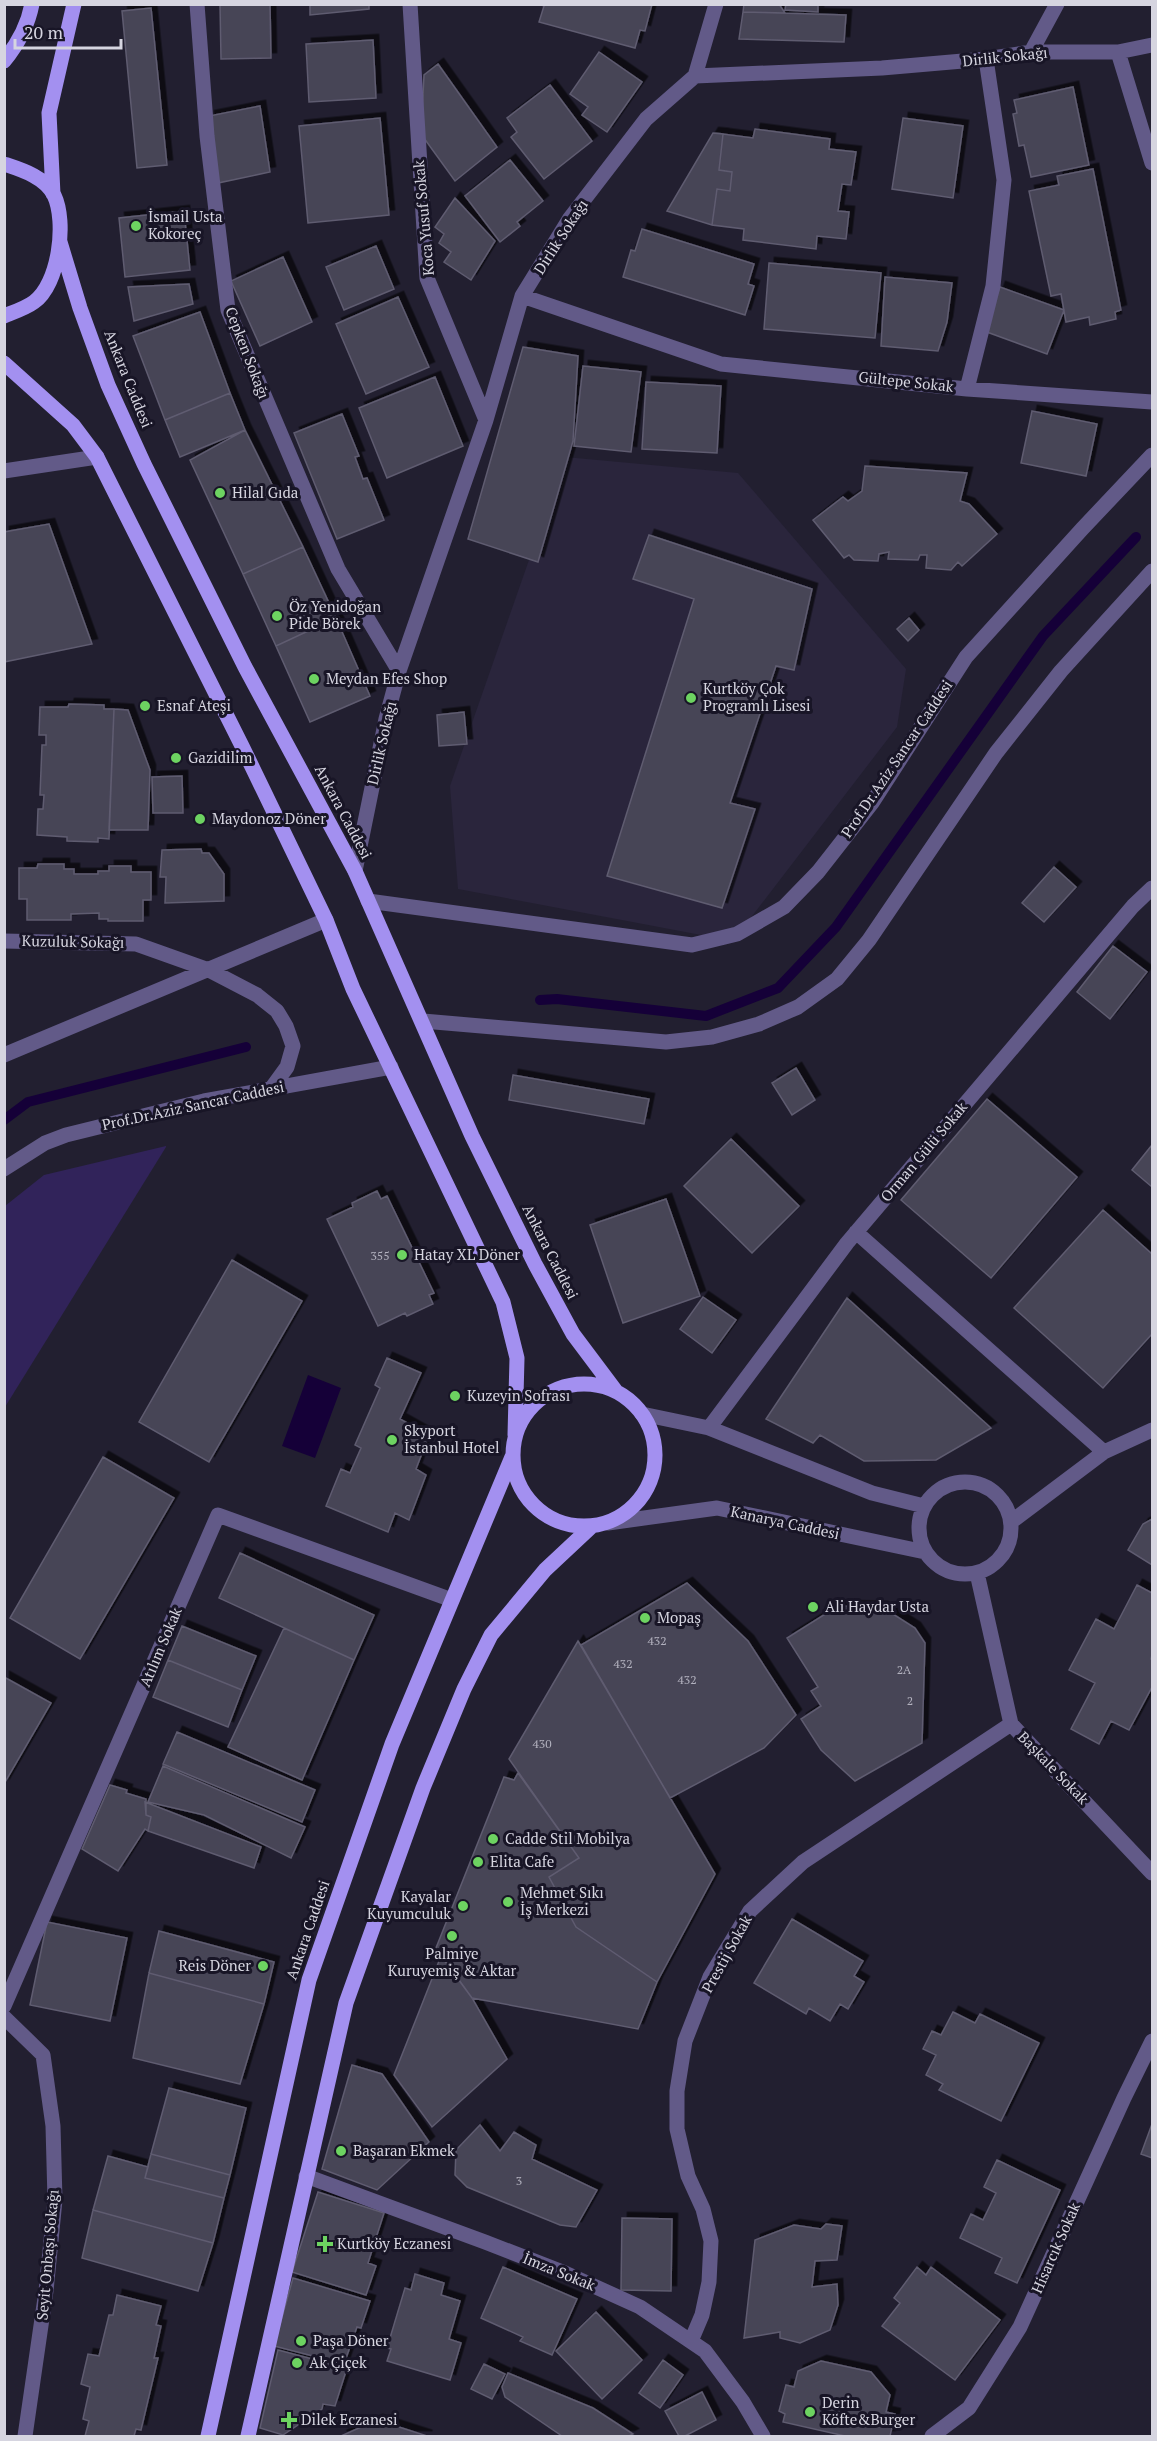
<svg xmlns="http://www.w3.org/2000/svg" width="1157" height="2441" font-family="'PT Serif',serif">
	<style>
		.built { fill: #2a253c }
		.green { fill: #31235a }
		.water { fill: #150038 }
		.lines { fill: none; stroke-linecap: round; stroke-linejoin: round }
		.stream { stroke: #150038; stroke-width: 10 }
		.building { fill: #474457; stroke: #5f5c70; stroke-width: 1.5; filter: url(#shadow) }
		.minor { stroke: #625a88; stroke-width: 15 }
		.tertiary { stroke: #625a88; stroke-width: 15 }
		.primary { stroke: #a390f0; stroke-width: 15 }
		.poi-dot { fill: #6dd361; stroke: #181526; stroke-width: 2 }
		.labels { text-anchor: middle; stroke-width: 6; stroke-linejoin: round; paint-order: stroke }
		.number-label { font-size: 12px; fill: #b2b1be }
		.street-label { font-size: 15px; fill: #d6d5e0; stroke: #181526 }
		.poi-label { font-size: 15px; fill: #d6d5e0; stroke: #181526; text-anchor: start }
	</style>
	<defs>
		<filter id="shadow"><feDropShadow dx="5.5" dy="-5.5" stdDeviation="0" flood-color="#0009"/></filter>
	</defs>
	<rect width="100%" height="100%" fill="#221f30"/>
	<path class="built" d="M 565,457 L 738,473 L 906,669 L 897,727 L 733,941 L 458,889 L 450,786 Z"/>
	<path class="green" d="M 166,1146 L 166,1147 L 5,1407 L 5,1206 L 44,1175 Z"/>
	<path class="water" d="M 308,1375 L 341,1388 L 315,1458 L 282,1446 Z"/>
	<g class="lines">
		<path class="stream" d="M 540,1000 L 557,999 L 706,1016 L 778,988 L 836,927 L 1043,636 L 1136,537
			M 4,1120 L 28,1102 L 246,1047"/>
	</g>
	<path class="building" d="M 220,4 L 270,4 L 271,58 L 221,59 Z
		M 310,4 L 369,4 L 369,9 L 310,15 Z
		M 539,4 L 652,4 L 645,31 L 640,30 L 635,48 L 539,22 L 544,6 Z
		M 744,4 L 779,4 L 785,13 L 743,12 Z
		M 786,4 L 818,4 L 818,12 L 785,10 Z
		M 151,8 L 167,165 L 137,168 L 122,11 Z
		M 743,12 L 846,15 L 844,42 L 739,39 Z
		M 373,40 L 376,98 L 309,102 L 306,44 Z
		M 599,52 L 642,82 L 607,132 L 582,115 L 588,107 L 570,94 Z
		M 438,64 L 497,147 L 455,181 L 421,134 L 424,75 Z
		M 550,85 L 592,141 L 544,179 L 511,137 L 517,132 L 507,118 Z
		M 1073,87 L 1089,165 L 1031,177 L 1024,145 L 1019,146 L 1013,114 L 1017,113 L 1014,100 Z
		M 260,106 L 270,172 L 218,183 L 209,116 Z
		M 380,118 L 389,215 L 308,223 L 299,126 Z
		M 903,118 L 963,126 L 953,198 L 892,189 Z
		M 755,129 L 830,139 L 829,149 L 856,152 L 851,185 L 842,184 L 838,211 L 849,212 L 846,239 L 817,236 L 816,249 L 743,240 L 744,229 L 712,225 L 717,189 L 730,191 L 732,172 L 719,170 L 723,134 L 753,138 Z
		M 713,133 L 723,134 L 719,170 L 732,172 L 730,191 L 717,189 L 712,225 L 667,211 Z
		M 510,160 L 543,201 L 517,222 L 520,226 L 500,242 L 465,196 Z
		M 1093,169 L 1121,310 L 1115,312 L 1116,319 L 1090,325 L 1089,317 L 1066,322 L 1061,294 L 1051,296 L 1029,191 L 1059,185 L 1057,176 Z
		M 455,198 L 495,241 L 471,280 L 444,262 L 451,252 L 439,243 L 444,234 L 435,227 Z
		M 184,211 L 190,270 L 125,277 L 119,218 Z
		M 642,229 L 754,264 L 748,284 L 754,286 L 745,315 L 623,277 L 631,250 L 635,251 Z
		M 376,246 L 394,289 L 344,310 L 326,267 Z
		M 283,257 L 312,322 L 260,346 L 231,281 Z
		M 769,263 L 881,273 L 875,338 L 764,329 Z
		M 885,277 L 952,283 L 947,322 L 938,351 L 881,346 Z
		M 189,284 L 193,304 L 134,321 L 128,287 Z
		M 1000,287 L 1064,310 L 1047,354 L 984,331 Z
		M 398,297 L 429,367 L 366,394 L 336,324 Z
		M 200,312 L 230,393 L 165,420 L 133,336 Z
		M 523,347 L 578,356 L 573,441 L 538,562 L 468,539 Z
		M 583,366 L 641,372 L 631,452 L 574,446 Z
		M 435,377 L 463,446 L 387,478 L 359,408 Z
		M 646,382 L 721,386 L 717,453 L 642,449 Z
		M 230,393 L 245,430 L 180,457 L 165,420 Z
		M 1032,411 L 1097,424 L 1086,476 L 1021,463 Z
		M 342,414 L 359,456 L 355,457 L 363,479 L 367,478 L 384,520 L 337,539 L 294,433 Z
		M 245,430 L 303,547 L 243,574 L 190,460 Z
		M 865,466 L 967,473 L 960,501 L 969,504 L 997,534 L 962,566 L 958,562 L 951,570 L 926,568 L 927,555 L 920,555 L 918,560 L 888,559 L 889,552 L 879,554 L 878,561 L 854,560 L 849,555 L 844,558 L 813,520 L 843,497 L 848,501 L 862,491 Z
		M 49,524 L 92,644 L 4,662 L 4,532 Z
		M 649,535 L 812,589 L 794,670 L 776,666 L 730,803 L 755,809 L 722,908 L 607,876 L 694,599 L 633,579 Z
		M 303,547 L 336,618 L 276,646 L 243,574 Z
		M 336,618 L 370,696 L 310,722 L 276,646 Z
		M 909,618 L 919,630 L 908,641 L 897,629 Z
		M 69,704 L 104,705 L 104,709 L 114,709 L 109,839 L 98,838 L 98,842 L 67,841 L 67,837 L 37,835 L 38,809 L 43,809 L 44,795 L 40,795 L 42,745 L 46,745 L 46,735 L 39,735 L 40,707 L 68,707 Z
		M 114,709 L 128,710 L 150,770 L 148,830 L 109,830 Z
		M 464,712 L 467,744 L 439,746 L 437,715 Z
		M 182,776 L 183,813 L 153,813 L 152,777 Z
		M 201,849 L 202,853 L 209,853 L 224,874 L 224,901 L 165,903 L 166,877 L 160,877 L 162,850 Z
		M 38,864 L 64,864 L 64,869 L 74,869 L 74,874 L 98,874 L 98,871 L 109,871 L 109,866 L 131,866 L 131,872 L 151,872 L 151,900 L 143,900 L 143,921 L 108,921 L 108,919 L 99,919 L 99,913 L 71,914 L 71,920 L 27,920 L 27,899 L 19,899 L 19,868 L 37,868 Z
		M 1054,867 L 1076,887 L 1044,922 L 1022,903 Z
		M 1113,946 L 1147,972 L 1110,1019 L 1077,992 Z
		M 796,1068 L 815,1100 L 792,1115 L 772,1083 Z
		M 513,1075 L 649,1099 L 644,1124 L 509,1100 Z
		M 987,1099 L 1077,1177 L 991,1278 L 901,1200 Z
		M 731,1139 L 799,1206 L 752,1253 L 684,1186 Z
		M 1152,1145 L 1152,1187 L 1132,1170 Z
		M 377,1191 L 381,1199 L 387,1196 L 434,1293 L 429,1295 L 433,1304 L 407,1316 L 405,1313 L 378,1326 L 327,1219 L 353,1207 L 352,1203 Z
		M 666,1199 L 700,1296 L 623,1323 L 590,1225 Z
		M 1103,1210 L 1152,1254 L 1152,1334 L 1103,1388 L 1014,1308 Z
		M 232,1260 L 302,1301 L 209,1462 L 139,1422 Z
		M 703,1297 L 736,1320 L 712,1353 L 680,1329 Z
		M 847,1298 L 991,1428 L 936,1460 L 864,1461 L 820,1435 L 813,1443 L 766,1419 Z
		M 387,1358 L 421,1373 L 400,1419 L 429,1435 L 416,1469 L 426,1475 L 409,1520 L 395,1513 L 388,1532 L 326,1506 L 341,1469 L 350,1473 L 361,1448 L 355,1445 L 380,1388 L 375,1385 Z
		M 103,1457 L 174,1498 L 80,1659 L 10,1618 Z
		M 1152,1519 L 1152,1565 L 1128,1550 L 1143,1524 Z
		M 240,1553 L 374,1615 L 354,1660 L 219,1598 Z
		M 687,1583 L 748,1641 L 796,1715 L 764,1748 L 670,1798 L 581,1645 Z
		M 1137,1585 L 1152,1593 L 1152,1655 L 1151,1659 L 1152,1660 L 1152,1687 L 1129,1730 L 1111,1721 L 1099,1744 L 1071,1729 L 1095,1683 L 1069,1670 L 1096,1619 L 1114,1629 Z
		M 838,1606 L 882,1607 L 915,1628 L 925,1643 L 922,1743 L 855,1781 L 821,1750 L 801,1719 L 821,1706 L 811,1691 L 818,1687 L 787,1638 Z
		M 182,1626 L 256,1656 L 242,1690 L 168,1660 Z
		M 284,1628 L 354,1660 L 302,1780 L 228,1747 Z
		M 578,1641 L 715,1874 L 657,1982 L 576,1927 L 549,1877 L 579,1858 L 509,1759 Z
		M 168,1660 L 242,1690 L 228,1727 L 153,1697 Z
		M 4,1677 L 51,1703 L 4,1784 Z
		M 177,1732 L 315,1790 L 302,1822 L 163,1764 Z
		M 163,1766 L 305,1827 L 291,1858 L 204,1815 L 148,1802 Z
		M 518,1773 L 579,1858 L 549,1877 L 576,1927 L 657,1982 L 638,2029 L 472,1998 L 436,1948 L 504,1777 L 514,1780 Z
		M 110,1785 L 127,1790 L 126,1793 L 146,1799 L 146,1815 L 151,1817 L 148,1831 L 145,1829 L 118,1871 L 82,1849 Z
		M 145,1802 L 261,1847 L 254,1868 L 148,1831 L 151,1817 L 146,1815 Z
		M 792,1919 L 863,1961 L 854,1976 L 864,1982 L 848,2009 L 840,2004 L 830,2021 L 809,2008 L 806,2014 L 754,1983 Z
		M 47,1922 L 127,1938 L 110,2021 L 30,2005 Z
		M 159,1931 L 274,1962 L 264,2004 L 149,1973 Z
		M 441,1956 L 472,1998 L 507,2059 L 432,2127 L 394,2075 Z
		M 149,1973 L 264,2004 L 240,2084 L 133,2058 Z
		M 953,2012 L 975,2023 L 980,2014 L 1039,2043 L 1001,2121 L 939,2090 L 943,2084 L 926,2075 L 936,2055 L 923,2049 L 932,2031 L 941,2035 Z
		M 352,2065 L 382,2074 L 429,2142 L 377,2190 L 322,2169 Z
		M 169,2088 L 246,2108 L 230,2175 L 151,2154 Z
		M 1152,2124 L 1152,2158 L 1141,2154 Z
		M 480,2125 L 500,2151 L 514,2132 L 536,2145 L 532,2159 L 597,2190 L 576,2227 L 560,2225 L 467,2187 L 455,2175 L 456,2150 Z
		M 151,2154 L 230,2175 L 224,2198 L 145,2178 Z
		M 108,2156 L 148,2167 L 145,2178 L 224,2198 L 213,2243 L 93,2210 Z
		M 997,2160 L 1060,2190 L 1017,2283 L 995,2273 L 1002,2258 L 960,2238 L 971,2214 L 983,2220 L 996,2193 L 984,2187 Z
		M 318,2192 L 384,2213 L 368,2263 L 376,2266 L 366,2295 L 292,2272 Z
		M 93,2210 L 213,2243 L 198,2291 L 82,2258 Z
		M 622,2218 L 672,2219 L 671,2291 L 621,2290 Z
		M 826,2224 L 842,2226 L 837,2260 L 815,2261 L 812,2287 L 837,2284 L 838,2305 L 830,2330 L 800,2343 L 780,2338 L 780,2332 L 744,2338 L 755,2240 L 794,2225 L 821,2229 Z
		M 503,2267 L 577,2299 L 552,2355 L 520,2341 L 523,2337 L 481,2318 Z
		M 917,2267 L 926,2275 L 931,2267 L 1000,2320 L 955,2380 L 882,2326 L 900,2303 L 894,2298 Z
		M 415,2274 L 444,2283 L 441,2295 L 460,2301 L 449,2339 L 461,2343 L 450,2380 L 387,2361 L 391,2349 L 387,2348 L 405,2288 L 411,2290 Z
		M 293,2278 L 370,2301 L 361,2328 L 357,2327 L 344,2364 L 274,2346 Z
		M 117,2295 L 161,2306 L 156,2325 L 161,2326 L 154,2358 L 158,2358 L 141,2430 L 136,2429 L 134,2436 L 85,2436 L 89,2421 L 83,2419 L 90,2387 L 81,2384 L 88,2354 L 99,2356 L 109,2315 L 113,2315 Z
		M 596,2312 L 642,2360 L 602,2399 L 556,2351 Z
		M 278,2350 L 347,2368 L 335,2406 L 323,2404 L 322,2409 L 283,2435 L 260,2428 Z
		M 663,2360 L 683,2375 L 660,2408 L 639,2393 Z
		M 821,2361 L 871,2372 L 890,2395 L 886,2412 L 895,2414 L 890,2436 L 845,2436 L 783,2422 L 785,2414 L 779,2411 L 786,2385 L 794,2387 L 798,2371 Z
		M 484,2364 L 505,2374 L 492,2399 L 471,2389 Z
		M 508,2373 L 593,2408 L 633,2434 L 629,2436 L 562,2436 L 505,2397 L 502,2387 Z
		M 702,2392 L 716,2420 L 685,2436 L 679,2436 L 665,2411 Z
		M 377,2420 L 427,2436 L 341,2436 Z"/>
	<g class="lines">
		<path class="minor" d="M 197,4 L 207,136 L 228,310 L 338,569 L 399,671
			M 410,4 L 427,278 L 486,420
			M 1031,52 L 1057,4
			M 1118,52 L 1152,163
			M 695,76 L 716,4
			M 522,296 L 721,364 L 967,389 L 993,286 L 1004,180 L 986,59
			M 967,389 L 1152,402
			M 4,471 L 97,457
			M 355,871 L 386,719 L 399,671 L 486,420 L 522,296 L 570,218 L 646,119 L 695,76 L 882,68 L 986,59 L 1031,52 L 1118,52 L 1152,45
			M 4,941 L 136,944 L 209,970 L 257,995 L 277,1011 L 286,1026 L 293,1046 L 287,1067 L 271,1089
			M 4,1055 L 326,920
			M 4,1169 L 45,1143 L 66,1135 L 204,1101 L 391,1067
			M 856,1232 L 1104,1452
			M 642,1414 L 709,1428 L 872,1493 L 924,1506
			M 709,1428 L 847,1243 L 1133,906 L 1152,888
			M919 1528a46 46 0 1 1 92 0a46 46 0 1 1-92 0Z
			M 1011,1522 L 1104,1452 L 1152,1430
			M 608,1523 L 717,1508 L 925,1552
			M 977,1573 L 1011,1724 L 1152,1873
			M 4,2006 L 218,1515 L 452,1600
			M 4,2017 L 43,2055 L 53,2126 L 55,2200 L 46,2291 L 25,2436
			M 306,2176 L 485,2242 L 565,2273 L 640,2307 L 705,2351 L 743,2402 L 763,2436
			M 691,2341 L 702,2315 L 709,2282 L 711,2241 L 703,2209 L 688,2176 L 677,2129 L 677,2091 L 685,2041 L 710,1977 L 750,1911 L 803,1862 L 1011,1724
			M 932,2436 L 969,2408 L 1020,2327 L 1124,2098 L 1152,2041"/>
		<path class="tertiary" d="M 368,901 L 692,945 L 737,934 L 784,907 L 818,872 L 872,803 L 966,657 L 1082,529 L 1152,455
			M 423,1021 L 666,1042 L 712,1037 L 759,1024 L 798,1007 L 837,979 L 869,940 L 996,753 L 1061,671 L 1152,571"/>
		<path class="primary" d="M 4,61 C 17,45 28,25 32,4
			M 4,164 C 22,170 45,177 54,195 C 67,222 59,284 34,302 C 26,308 14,312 4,316
			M 53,194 L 49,113 L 74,4
			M 60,242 L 80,308 L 108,385 L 144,464 L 245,667 L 355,871 L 472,1136 L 535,1264 L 573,1334 L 615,1390
			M 4,363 L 73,425 L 97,457 L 242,746 L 326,920 L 353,989 L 503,1302 L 517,1358 L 515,1435
			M513 1455a71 71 0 1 1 142 0a71 71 0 1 1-142 0Z
			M 208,2436 L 309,1980 L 392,1744 L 512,1457
			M 248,2436 L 346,2003 L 423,1788 L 464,1689 L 491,1635 L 545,1570 L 592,1526"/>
	</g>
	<g class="poi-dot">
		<circle cx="136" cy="226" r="6"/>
		<circle cx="220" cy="493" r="6"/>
		<circle cx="277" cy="616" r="6"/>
		<circle cx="314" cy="679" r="6"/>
		<circle cx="691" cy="698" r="6"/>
		<circle cx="145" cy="706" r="6"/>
		<circle cx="176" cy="758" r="6"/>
		<circle cx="200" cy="819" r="6"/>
		<circle cx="402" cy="1255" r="6"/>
		<circle cx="455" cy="1396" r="6"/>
		<circle cx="392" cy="1440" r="6"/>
		<circle cx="813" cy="1607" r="6"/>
		<circle cx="645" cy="1618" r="6"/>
		<circle cx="493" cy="1839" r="6"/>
		<circle cx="478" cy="1862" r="6"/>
		<circle cx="508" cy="1902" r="6"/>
		<circle cx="463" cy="1906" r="6"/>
		<circle cx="452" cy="1936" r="6"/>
		<circle cx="263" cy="1966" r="6"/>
		<circle cx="341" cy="2151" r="6"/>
		<path d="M322 2235h6v6h6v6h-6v6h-6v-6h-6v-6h6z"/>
		<circle cx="301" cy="2341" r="6"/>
		<circle cx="297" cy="2363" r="6"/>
		<circle cx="810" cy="2412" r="6"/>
		<path d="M286 2411h6v6h6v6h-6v6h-6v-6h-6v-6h6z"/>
	</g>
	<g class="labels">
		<g class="number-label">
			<text x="380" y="1260">355</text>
			<text x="657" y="1645">432</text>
			<text x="623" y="1668">432</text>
			<text x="904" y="1674">2A</text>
			<text x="687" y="1684">432</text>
			<text x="910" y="1705">2</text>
			<text x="542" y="1748">430</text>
			<text x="519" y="2185">3</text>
		</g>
		<g class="street-label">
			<text transform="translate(1005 57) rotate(-6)" y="5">Dirlik Sokağı</text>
			<text transform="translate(424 218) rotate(-95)" y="5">Koca Yusuf Sokak</text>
			<text transform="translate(561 237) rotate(-57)" y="5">Dirlik Sokağı</text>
			<text transform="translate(247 353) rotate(69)" y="5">Cepken Sokağı</text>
			<text transform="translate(128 379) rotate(68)" y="5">Ankara Caddesi</text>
			<text transform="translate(906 382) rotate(6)" y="5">Gültepe Sokak</text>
			<text transform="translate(382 743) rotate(-77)" y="5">Dirlik Sokağı</text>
			<text transform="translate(897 759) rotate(-56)" y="5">Prof.Dr.Aziz Sancar Caddesi</text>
			<text transform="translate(343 812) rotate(62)" y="5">Ankara Caddesi</text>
			<text transform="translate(73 942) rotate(1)" y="5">Kuzuluk Sokağı</text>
			<text transform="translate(193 1106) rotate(-12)" y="5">Prof.Dr.Aziz Sancar Caddesi</text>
			<text transform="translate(924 1152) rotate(-50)" y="5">Orman Gülü Sokak</text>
			<text transform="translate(550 1252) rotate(63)" y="5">Ankara Caddesi</text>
			<text transform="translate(785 1523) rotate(12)" y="5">Kanarya Caddesi</text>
			<text transform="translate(161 1647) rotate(-67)" y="5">Atılım Sokak</text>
			<text transform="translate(1053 1768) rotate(46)" y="5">Başkale Sokak</text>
			<text transform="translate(308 1930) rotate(-71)" y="5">Ankara Caddesi</text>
			<text transform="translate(727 1954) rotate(-61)" y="5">Prestij Sokak</text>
			<text transform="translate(1056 2248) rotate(-66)" y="5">Hisarcık Sokak</text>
			<text transform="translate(48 2255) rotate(-85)" y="5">Seyit Onbaşı Sokağı</text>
			<text transform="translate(559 2272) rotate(22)" y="5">İmza Sokak</text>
		</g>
		<g class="poi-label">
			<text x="148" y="222">İsmail Usta<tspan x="148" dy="17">Kokoreç</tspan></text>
			<text x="232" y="498">Hilal Gıda</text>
			<text x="289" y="612">Öz Yenidoğan<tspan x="289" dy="17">Pide Börek</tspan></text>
			<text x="326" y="684">Meydan Efes Shop</text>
			<text x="703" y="694">Kurtköy Çok<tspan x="703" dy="17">Programlı Lisesi</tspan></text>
			<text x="157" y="711">Esnaf Ateşi</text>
			<text x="188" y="763">Gazidilim</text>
			<text x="212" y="824">Maydonoz Döner</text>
			<text x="414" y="1260">Hatay XL Döner</text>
			<text x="467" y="1401">Kuzeyin Sofrası</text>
			<text x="404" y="1436">Skyport<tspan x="404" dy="17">İstanbul Hotel</tspan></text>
			<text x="825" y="1612">Ali Haydar Usta</text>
			<text x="657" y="1623">Mopaş</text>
			<text x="505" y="1844">Cadde Stil Mobilya</text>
			<text x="490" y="1867">Elita Cafe</text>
			<text x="520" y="1898">Mehmet Sıkı<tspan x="520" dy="17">İş Merkezi</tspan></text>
			<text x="451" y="1902" text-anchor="end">Kayalar<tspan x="451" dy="17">Kuyumculuk</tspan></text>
			<text x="452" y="1959" text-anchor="middle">Palmiye<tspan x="452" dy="17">Kuruyemiş &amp; Aktar</tspan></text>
			<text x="251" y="1971" text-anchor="end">Reis Döner</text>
			<text x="353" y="2156">Başaran Ekmek</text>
			<text x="337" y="2249">Kurtköy Eczanesi</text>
			<text x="313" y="2346">Paşa Döner</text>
			<text x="309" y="2368">Ak Çiçek</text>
			<text x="822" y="2408">Derin<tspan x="822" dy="17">Köfte&amp;Burger</tspan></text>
			<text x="301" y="2425">Dilek Eczanesi</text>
		</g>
	</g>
	<rect width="1157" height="2441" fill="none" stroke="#d6d5e0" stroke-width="12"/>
	<path d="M15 39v9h106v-9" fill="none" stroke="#d6d5e0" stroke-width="3"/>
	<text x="24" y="39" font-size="18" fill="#d6d5e0" stroke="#181526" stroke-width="4.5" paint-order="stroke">20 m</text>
</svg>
